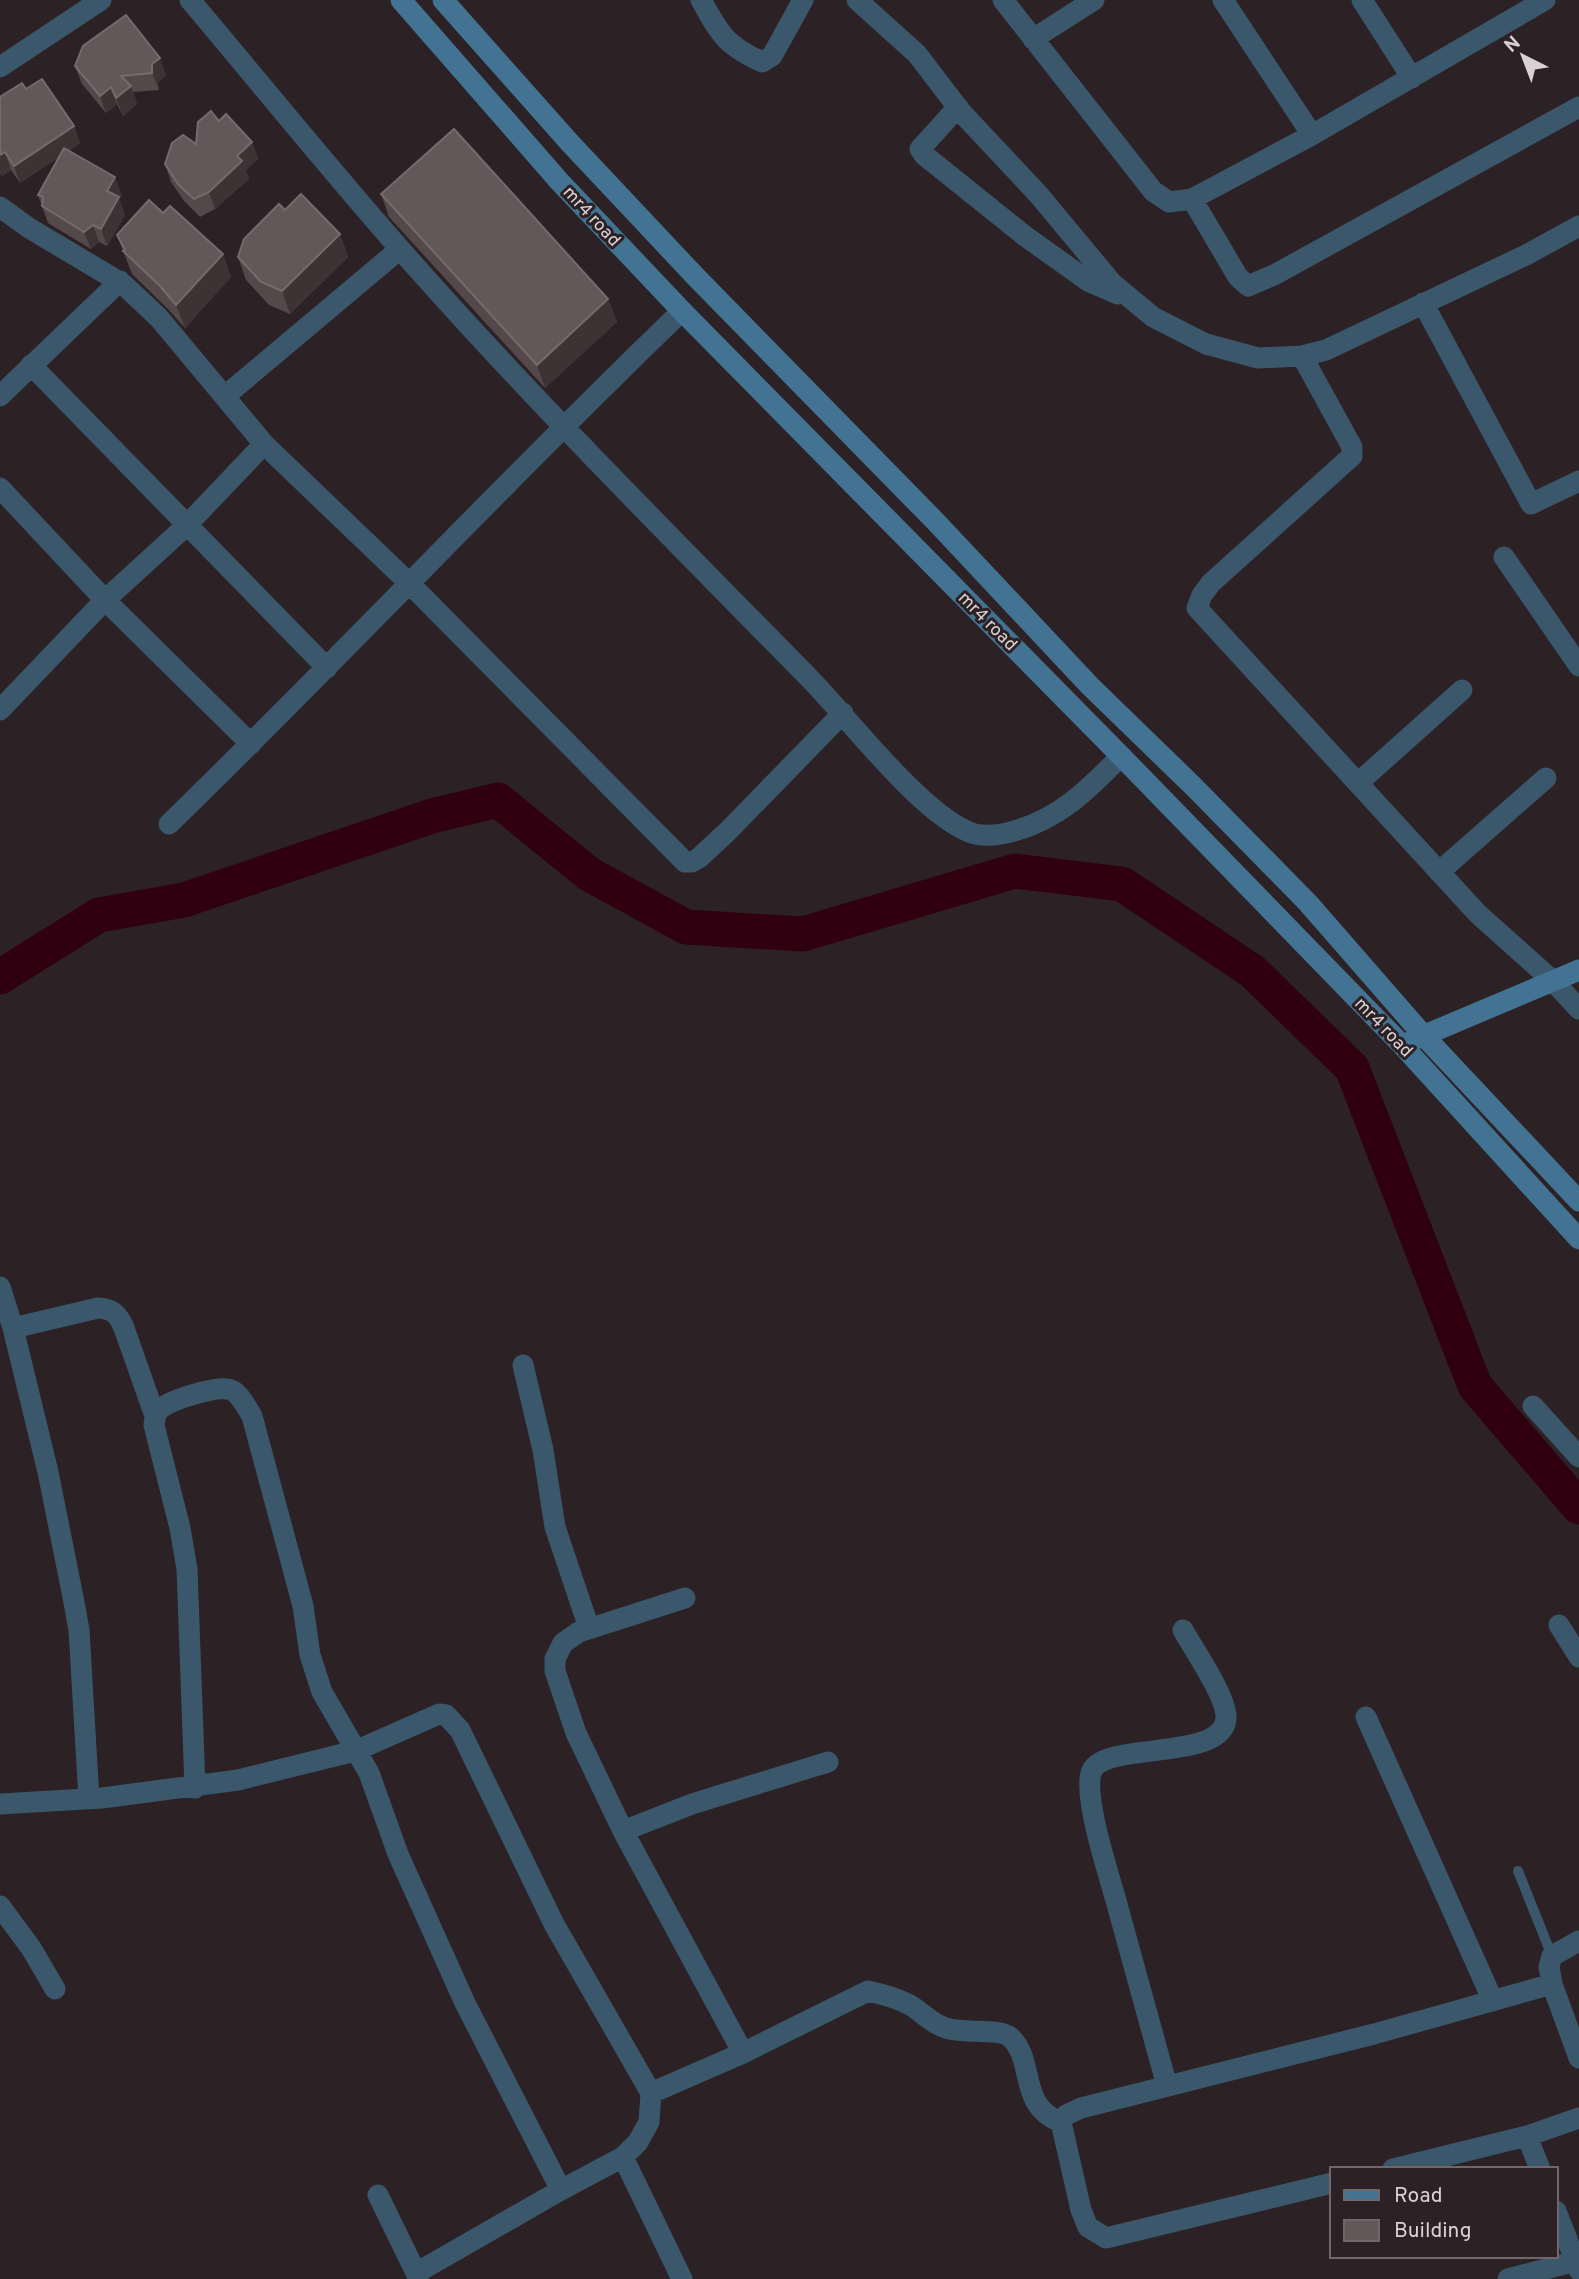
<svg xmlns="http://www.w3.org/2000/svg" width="1579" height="2279" font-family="Overpass,sans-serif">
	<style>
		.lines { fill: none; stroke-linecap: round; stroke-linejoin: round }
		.river { stroke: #300011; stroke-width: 35 }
		.lane { stroke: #3a576b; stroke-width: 10 }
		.street { stroke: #3a576b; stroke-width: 21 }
		.secondary { stroke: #437393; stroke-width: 21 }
		.wall { fill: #55484b }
		.shaded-wall { fill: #3f3235 }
		.building { fill: #63575a; stroke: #766a6d; stroke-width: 2 }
		.labels { text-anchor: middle; stroke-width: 6; stroke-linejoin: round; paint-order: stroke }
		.street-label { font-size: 18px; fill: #d9d1d3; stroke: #2c2124 }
	</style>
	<rect width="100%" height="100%" fill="#2c2124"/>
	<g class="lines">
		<path class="river" d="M 0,977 L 99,915 L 184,900 L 432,816 L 498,800 L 589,874 L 686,927 L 803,934 L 1015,871 L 1122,884 L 1252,971 L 1352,1068 L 1475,1386 L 1579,1507"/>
		<path class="lane" d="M 1518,1871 L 1552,1956"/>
		<path class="street" d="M 190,0 C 260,83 328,167 400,249 C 531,398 673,539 812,681 C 850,720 926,820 975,834 C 989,837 1001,835 1014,831 C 1059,819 1089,789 1121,756
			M 701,0 C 720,34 725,45 762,62 L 772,56 L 803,0
			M 857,0 L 917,54 L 962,113 L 1038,194 L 1112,283 L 1153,317 L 1206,344 L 1258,358 L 1302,356 L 1326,350 L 1526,255 L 1579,226
			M 1003,0 L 1153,191 L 1169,202 L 1192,199 L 1312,135 L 1545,0
			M 1223,0 L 1312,135
			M 1362,0 L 1412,78
			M 1033,39 L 1094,0
			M 0,67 L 101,0
			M 958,107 L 920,149 L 924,155 L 1025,236 L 1088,281 L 1118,294
			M 1192,199 L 1238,277 L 1248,286 L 1274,275 L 1579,107
			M 0,207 L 29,228 L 123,284 L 159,318 L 264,444 L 410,584 L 685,862 L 692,862 L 699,858 L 728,831 L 843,713
			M 1423,303 L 1531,504 L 1579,481
			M 1302,356 L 1352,447 L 1352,456 L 1211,583 L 1202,595 L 1197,608 L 1478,914 L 1553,981 L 1579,1009
			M 31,365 L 327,668
			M 0,396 L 120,281
			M 225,396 L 400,249
			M 0,488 L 105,600 L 251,744
			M 1504,557 L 1579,666
			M 0,710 L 105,600 L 186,526 L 264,444
			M 1358,783 L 1462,690
			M 169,824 C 342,656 507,479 682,311
			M 1439,872 L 1546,778
			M 0,1287 L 13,1328 L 48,1472 L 73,1597 L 79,1630 L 89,1799
			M 13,1328 L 98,1308 C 113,1309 118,1314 124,1328 L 155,1416
			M 523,1365 L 543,1450 L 555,1527 L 589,1628
			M 1533,1406 L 1579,1457
			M 685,1598 L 579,1632 L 563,1643 L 555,1659 L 555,1671 L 576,1733 L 623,1831 L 743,2053
			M 1559,1625 L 1579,1657
			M 1366,1717 L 1493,2001
			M 195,1788 L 187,1569 L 180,1528 L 154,1425 C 155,1419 155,1414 159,1410 C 169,1400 213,1387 227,1389 C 239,1390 246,1407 252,1416 L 303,1606 L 310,1655 L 322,1692 L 369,1773 L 398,1854 L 465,2003 L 561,2190
			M 0,1804 L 102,1798 L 238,1780 L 355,1751 L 439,1714 L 446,1715 L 460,1730 L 554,1924 L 651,2093 L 743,2053 L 868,1991 C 882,1994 897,1998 910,2005 C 922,2012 932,2024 946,2028 C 963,2034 1000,2028 1010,2037 C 1036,2060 1017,2106 1061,2122
			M 623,1831 L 692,1804 L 828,1762
			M 0,1906 L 31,1948 L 55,1989
			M 1579,1941 L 1552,1956 L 1549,1967 L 1552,1984 L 1579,2058
			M 1167,2086 C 1150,2023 1132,1960 1115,1897 C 1107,1869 1084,1798 1091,1773 C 1100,1739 1229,1764 1226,1715 C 1224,1693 1194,1650 1183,1630
			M 623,2157 L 682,2279
			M 1393,2169 L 1527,2136
			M 1540,2169 L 1527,2136 L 1579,2118
			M 1332,2183 L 1106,2238 L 1088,2227 L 1081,2210 L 1061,2122 L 1066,2115 L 1081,2108 L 1374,2034 L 1552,1984
			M 378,2195 L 419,2279
			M 1556,2211 L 1579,2270
			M 416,2273 L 561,2190 L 623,2157 L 638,2142 L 649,2122 L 651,2093
			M 1508,2279 L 1576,2261"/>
		<path class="secondary" d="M 401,0 L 559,181 L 682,311 L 1121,756 L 1402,1045 L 1579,1239
			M 443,0 L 570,143 L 695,276 L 936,522 L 1090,686 L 1193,786 L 1308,903 L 1424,1036 L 1579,1201
			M 1413,1040 L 1579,970"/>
	</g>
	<path class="wall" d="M 83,46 L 166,75 L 158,82 L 159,90 L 133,92 L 137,104 L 123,116 L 117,104 L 106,113 L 82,84 L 75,66 Z
		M 26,89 L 74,126 L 80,143 L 69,151 L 122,195 L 119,199 L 125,215 L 107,246 L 99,242 L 91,249 L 48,223 L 38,195 L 59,157 L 20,183 L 11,170 L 2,176 L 0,173 L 0,97 Z
		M 219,121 L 252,142 L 258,159 L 246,170 L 249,179 L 215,209 L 200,217 L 184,201 L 171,182 L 165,164 L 196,144 Z
		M 381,194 L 608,299 L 617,322 L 545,388 L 389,217 Z
		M 285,210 L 340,234 L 348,257 L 290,314 L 269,305 L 246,280 L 238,257 Z
		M 163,213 L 223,254 L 231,277 L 185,328 L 168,309 L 132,274 L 117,235 Z"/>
	<path class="shaded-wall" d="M 160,58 L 166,75 L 158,82 L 159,90 L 152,73 L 152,64 Z
		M 131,86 L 137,104 L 123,116 L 116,98 Z
		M 111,87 L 117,104 L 106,113 L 100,96 Z
		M 74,126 L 80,143 L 20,183 L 14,166 Z
		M 252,142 L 258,159 L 246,170 L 249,179 L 215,209 L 209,192 L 237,156 Z
		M 5,152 L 11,170 L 2,176 L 0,171 L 0,155 Z
		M 115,177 L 122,195 L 119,199 L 125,215 L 107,246 L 101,229 L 107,191 Z
		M 93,225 L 99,242 L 91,249 L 84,232 Z
		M 340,234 L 348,257 L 290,314 L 282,291 Z
		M 223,254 L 231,277 L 185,328 L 176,305 Z
		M 608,299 L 617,322 L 545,388 L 537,365 Z"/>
	<path class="building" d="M 126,15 L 160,58 L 152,64 L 152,73 L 121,76 L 131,86 L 116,98 L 111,87 L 100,96 L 75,66 L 83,46 Z
		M 42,79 L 74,126 L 14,166 L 5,152 L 0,155 L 0,97 L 22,83 L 26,89 Z
		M 211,111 L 219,121 L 226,114 L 252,142 L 237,156 L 242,161 L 209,192 L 194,199 L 178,184 L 165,164 L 172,143 L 183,135 L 196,144 L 198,122 Z
		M 454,129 L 608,299 L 537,365 L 381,194 Z
		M 64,148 L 115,177 L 107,191 L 119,197 L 101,229 L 93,225 L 84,232 L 42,206 L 43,197 L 38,195 Z
		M 301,194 L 340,234 L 282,291 L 261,282 L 238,257 L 244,239 L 279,204 L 285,210 Z
		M 149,200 L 163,213 L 170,206 L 223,254 L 176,305 L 160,286 L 123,251 L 125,250 L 117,235 Z"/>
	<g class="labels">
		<g class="street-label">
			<text transform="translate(592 216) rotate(47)" y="6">mr4 road</text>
			<text transform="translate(988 621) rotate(45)" y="6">mr4 road</text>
			<text transform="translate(1384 1027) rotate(46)" y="6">mr4 road</text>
		</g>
	</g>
	<rect x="1330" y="2167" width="228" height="91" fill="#2c2124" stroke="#71676a" stroke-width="2"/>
	<rect x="1344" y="2190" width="35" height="10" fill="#437393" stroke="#71676a" stroke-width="2"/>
	<text x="1394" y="2202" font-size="21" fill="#d9d1d3">Road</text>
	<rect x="1344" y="2220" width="35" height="21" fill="#63575a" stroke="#71676a" stroke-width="2"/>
	<text x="1394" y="2237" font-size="21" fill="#d9d1d3">Building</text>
	<g transform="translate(1523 56) rotate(318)" stroke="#2c2124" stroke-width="5" paint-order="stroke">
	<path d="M0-5L12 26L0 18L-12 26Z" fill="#d9d1d3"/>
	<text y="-10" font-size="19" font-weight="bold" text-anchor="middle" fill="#d9d1d3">N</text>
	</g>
</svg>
